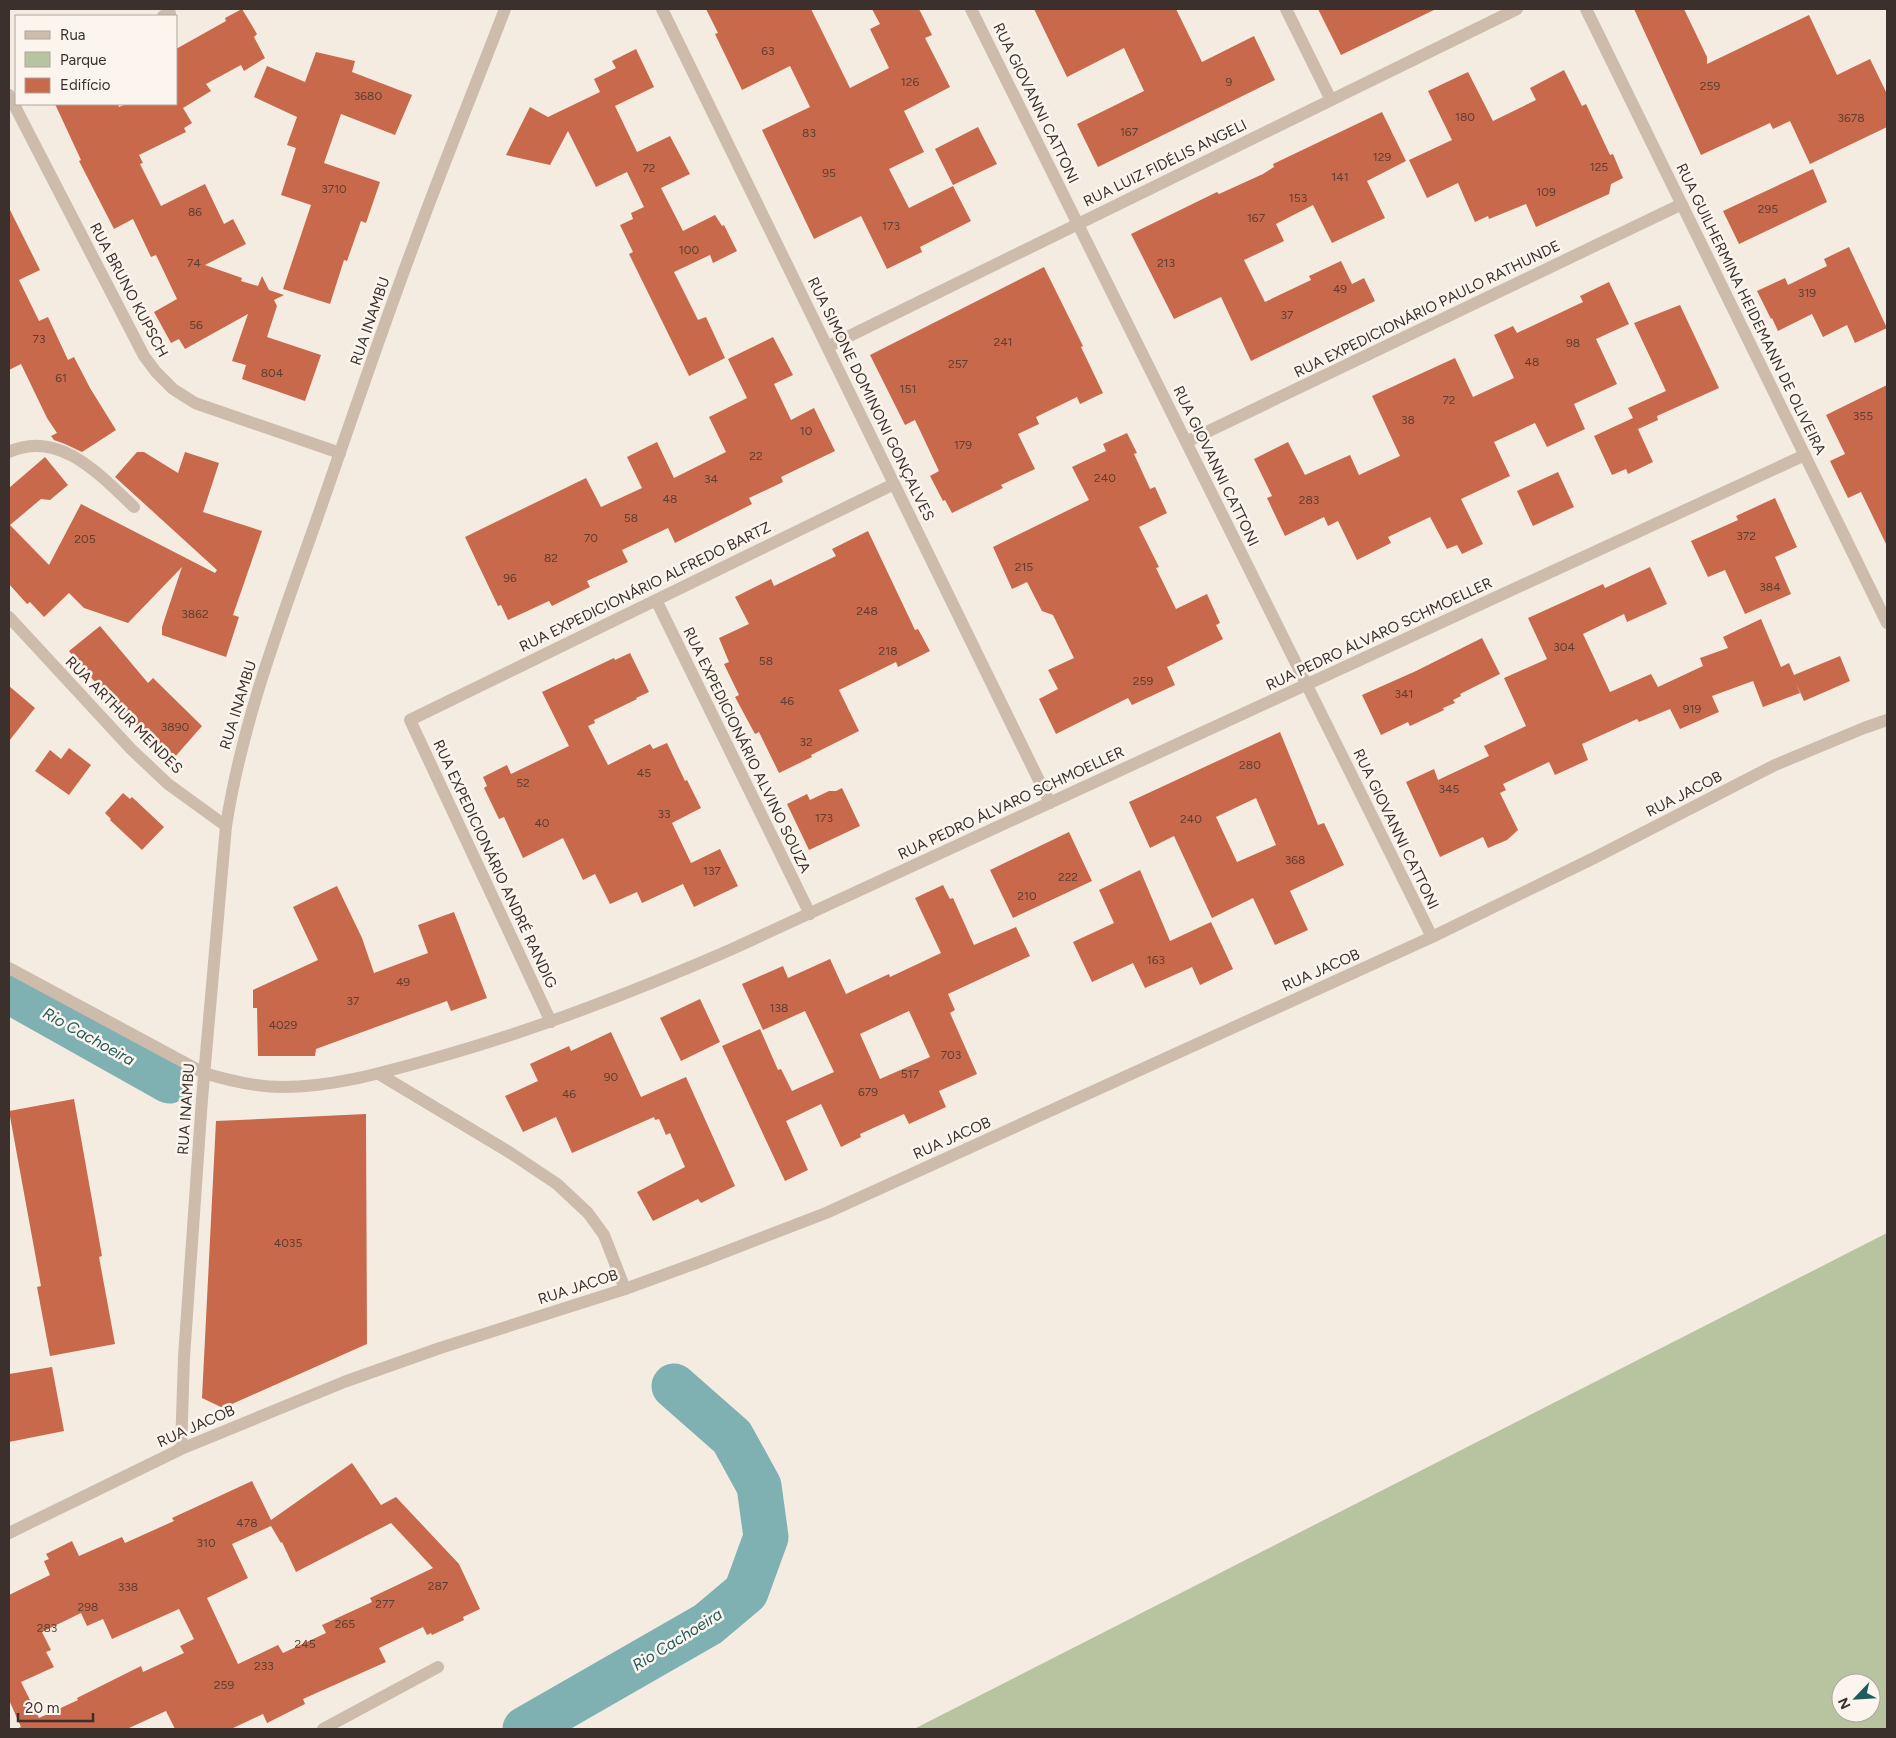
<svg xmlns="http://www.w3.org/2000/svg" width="1896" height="1738" font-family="Figtree,sans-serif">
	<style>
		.green { fill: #b8c4a0; fill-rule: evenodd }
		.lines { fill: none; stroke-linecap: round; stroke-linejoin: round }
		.river { stroke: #7fb0b2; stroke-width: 45 }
		.building { fill: #c8694b; fill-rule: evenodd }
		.service { stroke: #cdbbac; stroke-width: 12 }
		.minor { stroke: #cdbbac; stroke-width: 12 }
		.tertiary { stroke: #cdbbac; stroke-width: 12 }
		.labels { text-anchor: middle; stroke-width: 5; stroke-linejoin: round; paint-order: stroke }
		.number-label { font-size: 12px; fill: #5e3e33 }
		.street-label { font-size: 15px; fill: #3b302b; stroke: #fbf5ee }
		.water-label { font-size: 16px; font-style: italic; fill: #1f5a5e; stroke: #fbf5ee }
	</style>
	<rect width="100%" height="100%" fill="#f4ebe1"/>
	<path class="green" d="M 1887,1233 L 1887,1729 L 914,1729 ZM 1841,1683 L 1871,1683 L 1871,1713 L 1841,1713 Z"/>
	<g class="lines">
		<path class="river" d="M 9,991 L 169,1081
			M 525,1729 L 708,1624 L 746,1592 L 766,1537 L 759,1486 L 732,1437 L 674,1386"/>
	</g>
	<path class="building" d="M 242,9 L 257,34 L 254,37 L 265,58 L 244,71 L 241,65 L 206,84 L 211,91 L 183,108 L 192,123 L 184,128 L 186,132 L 139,155 L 143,163 L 140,164 L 161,206 L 205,184 L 224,224 L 233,219 L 246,244 L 205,265 L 242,278 L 241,281 L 258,286 L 262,276 L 269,290 L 284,295 L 274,300 L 277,306 L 267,337 L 321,355 L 305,401 L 242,379 L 246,365 L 232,361 L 248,314 L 185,349 L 179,339 L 171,343 L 154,312 L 177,299 L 156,255 L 151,257 L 133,219 L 114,229 L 79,161 L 81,160 L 55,104 L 118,104 L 119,107 L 127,104 L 176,104 L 176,49 L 226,21 L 225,18 Z
		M 706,9 L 811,9 L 850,88 L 889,68 L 870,29 L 880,24 L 872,9 L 919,9 L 932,35 L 925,38 L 950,87 L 904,111 L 924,152 L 889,169 L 909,208 L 953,186 L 971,221 L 920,247 L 922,252 L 887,269 L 861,216 L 814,239 L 762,130 L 810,107 L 790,66 L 742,90 L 715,34 L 718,33 Z
		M 1034,9 L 1176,9 L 1202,62 L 1254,36 L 1275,80 L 1098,167 L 1077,124 L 1144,91 L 1124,48 L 1067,77 Z
		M 1318,9 L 1436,9 L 1341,55 Z
		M 1634,9 L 1684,9 L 1707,57 L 1707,64 L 1809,15 L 1837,75 L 1870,59 L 1887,94 L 1887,127 L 1810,164 L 1790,121 L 1773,129 L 1770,123 L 1701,155 Z
		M 636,49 L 654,87 L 615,106 L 637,152 L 670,136 L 690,174 L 661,188 L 683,231 L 715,215 L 722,226 L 724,225 L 737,251 L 713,263 L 710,255 L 674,272 L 698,320 L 706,317 L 725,358 L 689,376 L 629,254 L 633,252 L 620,225 L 633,219 L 631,213 L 644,207 L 627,172 L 596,187 L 568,131 L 550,165 L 506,155 L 530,107 L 548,117 L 600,92 L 594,79 L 616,68 L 612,61 Z
		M 316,52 L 355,61 L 352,72 L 412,95 L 395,135 L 341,114 L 324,163 L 380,182 L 366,223 L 361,221 L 347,261 L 344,260 L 330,304 L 283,289 L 311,205 L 281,195 L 296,148 L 287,145 L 297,117 L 254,97 L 267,66 L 305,82 Z
		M 1564,70 L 1582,106 L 1586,104 L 1610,155 L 1613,154 L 1623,178 L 1611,184 L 1609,194 L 1536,227 L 1526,204 L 1489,219 L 1488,216 L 1475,222 L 1458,183 L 1427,198 L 1409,160 L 1452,140 L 1428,91 L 1468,72 L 1493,121 L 1536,100 L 1530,88 Z
		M 1382,112 L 1406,161 L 1367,181 L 1385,218 L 1332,243 L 1313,205 L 1276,224 L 1284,241 L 1244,260 L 1265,302 L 1311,280 L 1309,276 L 1341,261 L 1352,284 L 1364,278 L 1375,301 L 1251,361 L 1221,297 L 1174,319 L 1131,234 L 1217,192 L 1219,194 L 1263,174 L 1274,167 L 1273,164 Z
		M 978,127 L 997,164 L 953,185 L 935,149 Z
		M 1813,169 L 1827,202 L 1739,244 L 1723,211 Z
		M 9,208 L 40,270 L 19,280 L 39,321 L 48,317 L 68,360 L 74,357 L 90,388 L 116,430 L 82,452 L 65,444 L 54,440 L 51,436 L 57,433 L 47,418 L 21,364 L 9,370 Z
		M 1849,247 L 1887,328 L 1855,343 L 1847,325 L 1823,337 L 1812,314 L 1778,331 L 1772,318 L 1771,319 L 1757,291 L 1785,278 L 1788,285 L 1827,266 L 1824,259 Z
		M 1044,267 L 1083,346 L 1081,347 L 1103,393 L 1080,404 L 1077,397 L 1036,417 L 1039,424 L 1018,434 L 1035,469 L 1001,485 L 1003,488 L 952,513 L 945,500 L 943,501 L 930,476 L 939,471 L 915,420 L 905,425 L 870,355 Z
		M 1609,282 L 1629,324 L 1596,339 L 1617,384 L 1574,404 L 1585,429 L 1547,447 L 1535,423 L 1494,442 L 1510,476 L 1461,499 L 1483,544 L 1462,554 L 1457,545 L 1447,549 L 1430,517 L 1388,537 L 1391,543 L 1357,560 L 1338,521 L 1328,526 L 1324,517 L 1285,536 L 1267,498 L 1272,496 L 1254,459 L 1288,442 L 1305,475 L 1350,455 L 1359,475 L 1400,456 L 1372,396 L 1455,358 L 1473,397 L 1514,378 L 1494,335 L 1513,326 L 1517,333 L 1583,302 L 1580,296 Z
		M 1680,305 L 1719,388 L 1657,416 L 1658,420 L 1638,429 L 1653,462 L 1628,474 L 1626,469 L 1612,475 L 1594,436 L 1633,418 L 1628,408 L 1666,391 L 1634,323 Z
		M 773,337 L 793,375 L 774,384 L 791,420 L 814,408 L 835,451 L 781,477 L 783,482 L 749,498 L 752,504 L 675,543 L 668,528 L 622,550 L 628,562 L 587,581 L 590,587 L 552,606 L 549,601 L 508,620 L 501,605 L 498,606 L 465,537 L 586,478 L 601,507 L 642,488 L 627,457 L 657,442 L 674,478 L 726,452 L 709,417 L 747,398 L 728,359 Z
		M 1887,385 L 1887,546 L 1861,492 L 1848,498 L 1830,461 L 1845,454 L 1826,415 Z
		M 1127,433 L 1137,453 L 1134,454 L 1150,489 L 1155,487 L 1167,513 L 1139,527 L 1159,567 L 1156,568 L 1176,609 L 1207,594 L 1220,623 L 1216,625 L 1223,639 L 1167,667 L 1175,685 L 1132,705 L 1128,698 L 1056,734 L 1039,699 L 1058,689 L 1048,670 L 1074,658 L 1053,615 L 1042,611 L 1027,582 L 1012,589 L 993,547 L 1089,500 L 1072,467 L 1106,451 L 1103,444 Z
		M 137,452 L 144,452 L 178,473 L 185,452 L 219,463 L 203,512 L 262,531 L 233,615 L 239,617 L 226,657 L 162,635 L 162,627 L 182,567 L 128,623 L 84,608 L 69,593 L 44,617 L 30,602 L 27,604 L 9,584 L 9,488 L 45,457 L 68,485 L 50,500 L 41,499 L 10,525 L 49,565 L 81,504 L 215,573 L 217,570 L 115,477 Z
		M 1558,472 L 1574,507 L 1533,526 L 1517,491 Z
		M 1775,498 L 1797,547 L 1775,557 L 1791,594 L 1745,614 L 1725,570 L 1708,577 L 1691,541 L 1738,520 L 1736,516 Z
		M 868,531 L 915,630 L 918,629 L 930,651 L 898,667 L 896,662 L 839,690 L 859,731 L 811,755 L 812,757 L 779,773 L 759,732 L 755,734 L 735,697 L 739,695 L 724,664 L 729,662 L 719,638 L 749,624 L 735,597 L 771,579 L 774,586 L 836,556 L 832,549 Z
		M 1650,567 L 1667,604 L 1627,622 L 1624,614 L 1583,634 L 1610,692 L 1651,674 L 1658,687 L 1703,666 L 1700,658 L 1728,648 L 1723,637 L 1761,619 L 1781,667 L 1789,663 L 1794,675 L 1840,656 L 1850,681 L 1804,701 L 1796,683 L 1800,693 L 1763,707 L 1753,681 L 1712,696 L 1719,712 L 1680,729 L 1670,709 L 1639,722 L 1637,719 L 1582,744 L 1588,760 L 1555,775 L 1549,762 L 1503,784 L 1506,790 L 1500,793 L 1518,830 L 1507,840 L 1488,848 L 1483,837 L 1440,857 L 1406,782 L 1434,769 L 1438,780 L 1489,756 L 1484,746 L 1526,726 L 1504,678 L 1547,659 L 1528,618 L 1603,584 L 1605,588 Z
		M 100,626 L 148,683 L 153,678 L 202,726 L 174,758 L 115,706 L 69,651 Z
		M 1482,638 L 1500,674 L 1460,694 L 1461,696 L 1453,700 L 1455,703 L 1443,708 L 1444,710 L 1410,726 L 1408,722 L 1381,735 L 1362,695 L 1416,671 Z
		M 630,653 L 649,692 L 636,698 L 637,699 L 594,720 L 595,723 L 588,726 L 608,765 L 650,744 L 653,749 L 667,743 L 685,781 L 687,780 L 701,808 L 672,823 L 691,863 L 720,849 L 738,886 L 694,907 L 683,884 L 642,903 L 637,892 L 610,904 L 595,874 L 583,880 L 563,838 L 523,858 L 504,817 L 499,819 L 484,788 L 487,786 L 483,777 L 507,765 L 511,774 L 569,746 L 542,692 L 614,658 L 615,660 Z
		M 9,686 L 35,708 L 9,741 Z
		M 1280,732 L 1318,825 L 1324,823 L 1344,865 L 1290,891 L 1308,930 L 1275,945 L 1253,898 L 1212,918 L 1174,836 L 1150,848 L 1129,802 ZM 1256,798 L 1276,845 L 1237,862 L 1216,817 Z
		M 69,748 L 91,765 L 69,795 L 35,771 L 50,750 L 61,759 Z
		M 842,788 L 860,826 L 809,850 L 787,804 L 807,794 L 810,800 L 829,791 L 836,791 Z
		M 123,793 L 130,799 L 132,797 L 164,827 L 142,850 L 110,820 L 111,819 L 105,813 Z
		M 1069,832 L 1092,881 L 1013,918 L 990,870 Z
		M 1140,870 L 1170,941 L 1211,922 L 1233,969 L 1200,985 L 1192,967 L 1145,988 L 1133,963 L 1092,982 L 1073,942 L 1114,923 L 1099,890 Z
		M 943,885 L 950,899 L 953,898 L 974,945 L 1016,927 L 1030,956 L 948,994 L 955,1010 L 950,1013 L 977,1074 L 939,1091 L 946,1107 L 909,1124 L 904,1114 L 860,1134 L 861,1137 L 841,1147 L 821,1104 L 786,1121 L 808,1170 L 785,1181 L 722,1046 L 760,1029 L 778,1070 L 781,1069 L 792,1091 L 834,1072 L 805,1011 L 763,1030 L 742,984 L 783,966 L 788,978 L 830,959 L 846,994 L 889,974 L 890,977 L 941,953 L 915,898 ZM 909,1011 L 930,1057 L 880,1079 L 860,1034 Z
		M 337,886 L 362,938 L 374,973 L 428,953 L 418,925 L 454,912 L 487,998 L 451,1011 L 447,1001 L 316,1049 L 315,1056 L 258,1056 L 257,1008 L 253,1008 L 253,990 L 318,960 L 293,907 Z
		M 700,999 L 720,1042 L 681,1061 L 660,1018 Z
		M 611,1032 L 641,1097 L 686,1077 L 735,1186 L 701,1203 L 698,1199 L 653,1221 L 637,1192 L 685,1167 L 670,1133 L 666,1135 L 659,1119 L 655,1120 L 654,1117 L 572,1153 L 556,1117 L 523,1132 L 505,1096 L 538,1081 L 530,1064 L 569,1046 L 571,1051 Z
		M 74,1099 L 102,1256 L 99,1257 L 115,1344 L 50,1356 L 37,1287 L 41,1286 L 9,1111 Z
		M 366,1114 L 367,1344 L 223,1408 L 202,1398 L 216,1121 Z
		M 52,1367 L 64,1431 L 9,1442 L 9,1374 Z
		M 352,1463 L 381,1505 L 396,1497 L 459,1564 L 480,1609 L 463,1617 L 464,1620 L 432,1635 L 431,1633 L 427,1635 L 423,1627 L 379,1648 L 386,1662 L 303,1699 L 305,1704 L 267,1723 L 263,1714 L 231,1729 L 175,1729 L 166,1711 L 127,1729 L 16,1729 L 21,1727 L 9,1700 L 9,1595 L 50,1575 L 44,1561 L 49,1559 L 46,1554 L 72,1541 L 79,1556 L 122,1537 L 125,1543 L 174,1521 L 172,1518 L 252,1481 L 271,1520 ZM 391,1523 L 433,1568 L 370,1598 L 372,1602 L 322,1625 L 326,1633 L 283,1653 L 278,1645 L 238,1664 L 207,1598 L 248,1578 L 232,1544 L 271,1526 L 281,1543 L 282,1542 L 296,1572 ZM 179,1609 L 194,1639 L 180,1646 L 184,1653 L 143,1672 L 141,1666 L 77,1698 L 78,1700 L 39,1718 L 21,1682 L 54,1667 L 46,1652 L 51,1650 L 42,1632 L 81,1613 L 87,1626 L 103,1619 L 112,1639 Z"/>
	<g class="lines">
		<path class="service" d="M 9,452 C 59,429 100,475 134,507"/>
		<path class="minor" d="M 662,9 L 1050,803
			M 971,9 L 1432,937
			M 1286,9 L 1331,100
			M 1586,9 L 1887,623
			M 163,16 L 170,13
			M 9,95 L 144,356 L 156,372 L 173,389 L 195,403 L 340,453
			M 827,347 L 1517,9
			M 1186,442 L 1682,204
			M 656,600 L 810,914
			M 9,617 L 131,749 L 168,784 L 226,826
			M 9,968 L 204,1073 C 230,1081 256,1087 283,1087 C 332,1087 381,1073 428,1060 C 531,1032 631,993 730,950 L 1805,455
			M 551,1022 L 410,720 L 894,484
			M 379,1074 L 509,1152 L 557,1184 L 588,1213 L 604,1235 L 625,1289
			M 323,1729 L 438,1667"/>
		<path class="tertiary" d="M 181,1449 L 184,1357 L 202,1099 L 226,826 C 243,717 284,613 320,510 C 351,421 381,332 414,244 C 443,165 475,87 505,9
			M 9,1533 L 181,1449 L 344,1382 L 440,1348 L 625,1289 L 699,1262 L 826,1213 L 1432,937 L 1596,857 L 1775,765 L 1864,728 L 1887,720"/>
	</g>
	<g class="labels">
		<g class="number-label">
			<text x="768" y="55">63</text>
			<text x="910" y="86">126</text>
			<text x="1229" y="86">9</text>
			<text x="1710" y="90">259</text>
			<text x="368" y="100">3680</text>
			<text x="1465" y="121">180</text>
			<text x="1851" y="122">3678</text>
			<text x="1129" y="136">167</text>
			<text x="809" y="137">83</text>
			<text x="1382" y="161">129</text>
			<text x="1599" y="171">125</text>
			<text x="649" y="172">72</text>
			<text x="829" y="177">95</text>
			<text x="1340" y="181">141</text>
			<text x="334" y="193">3710</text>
			<text x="1546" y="196">109</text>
			<text x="1298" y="202">153</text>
			<text x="1768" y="213">295</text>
			<text x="195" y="216">86</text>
			<text x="1256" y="222">167</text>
			<text x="891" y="230">173</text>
			<text x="689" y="254">100</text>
			<text x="194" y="267">74</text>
			<text x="1166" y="267">213</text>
			<text x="1340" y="293">49</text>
			<text x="1807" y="297">319</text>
			<text x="1287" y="319">37</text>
			<text x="196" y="329">56</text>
			<text x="39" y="343">73</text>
			<text x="1003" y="346">241</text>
			<text x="1573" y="347">98</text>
			<text x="1532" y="366">48</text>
			<text x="958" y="368">257</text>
			<text x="272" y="377">804</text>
			<text x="61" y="382">61</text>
			<text x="908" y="393">151</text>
			<text x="1449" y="404">72</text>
			<text x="1863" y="420">355</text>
			<text x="1408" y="424">38</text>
			<text x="806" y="435">10</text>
			<text x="963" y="449">179</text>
			<text x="756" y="460">22</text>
			<text x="1105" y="482">240</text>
			<text x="711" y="483">34</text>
			<text x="670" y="503">48</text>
			<text x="1309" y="504">283</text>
			<text x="631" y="522">58</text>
			<text x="1746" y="540">372</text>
			<text x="591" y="542">70</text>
			<text x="85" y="543">205</text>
			<text x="551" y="562">82</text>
			<text x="1024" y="571">215</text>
			<text x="510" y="582">96</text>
			<text x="1770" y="591">384</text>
			<text x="867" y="615">248</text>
			<text x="195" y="618">3862</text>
			<text x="1564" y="651">304</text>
			<text x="888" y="655">218</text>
			<text x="766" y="665">58</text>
			<text x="1143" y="685">259</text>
			<text x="1404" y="698">341</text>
			<text x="787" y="705">46</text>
			<text x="1692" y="713">919</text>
			<text x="175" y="731">3890</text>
			<text x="806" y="746">32</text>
			<text x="1250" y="769">280</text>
			<text x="644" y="777">45</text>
			<text x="523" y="787">52</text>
			<text x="1449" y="793">345</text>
			<text x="664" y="818">33</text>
			<text x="824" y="822">173</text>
			<text x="1191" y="823">240</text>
			<text x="542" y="827">40</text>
			<text x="1295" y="864">368</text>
			<text x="712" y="875">137</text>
			<text x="1068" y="881">222</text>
			<text x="1027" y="900">210</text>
			<text x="1156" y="964">163</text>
			<text x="403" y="986">49</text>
			<text x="353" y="1005">37</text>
			<text x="779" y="1012">138</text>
			<text x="283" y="1029">4029</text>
			<text x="951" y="1059">703</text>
			<text x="910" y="1078">517</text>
			<text x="611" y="1081">90</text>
			<text x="868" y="1096">679</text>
			<text x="569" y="1098">46</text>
			<text x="288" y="1247">4035</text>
			<text x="247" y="1527">478</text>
			<text x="206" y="1547">310</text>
			<text x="438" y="1590">287</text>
			<text x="128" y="1591">338</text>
			<text x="385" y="1608">277</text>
			<text x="88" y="1611">298</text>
			<text x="345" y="1628">265</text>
			<text x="47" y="1632">283</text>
			<text x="305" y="1648">245</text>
			<text x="264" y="1670">233</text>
			<text x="224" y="1689">259</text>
		</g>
		<g class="street-label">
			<text transform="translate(1036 103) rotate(64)" y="5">RUA GIOVANNI CATTONI</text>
			<text transform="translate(1165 163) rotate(-26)" y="5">RUA LUIZ FIDÉLIS ANGELI</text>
			<text transform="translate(129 290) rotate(62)" y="5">RUA BRUNO KUPSCH</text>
			<text transform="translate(1427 309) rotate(-26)" y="5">RUA EXPEDICIONÁRIO PAULO RATHUNDE</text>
			<text transform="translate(1751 309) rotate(64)" y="5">RUA GUILHERMINA HEIDEMANN DE OLIVEIRA</text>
			<text transform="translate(370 321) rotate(-71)" y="5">RUA INAMBU</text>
			<text transform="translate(871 399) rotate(64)" y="5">RUA SIMONE DOMINONI GONÇALVES</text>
			<text transform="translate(1216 466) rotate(64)" y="5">RUA GIOVANNI CATTONI</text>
			<text transform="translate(645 587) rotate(-26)" y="5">RUA EXPEDICIONÁRIO ALFREDO BARTZ</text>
			<text transform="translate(1379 634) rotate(-25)" y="5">RUA PEDRO ÁLVARO SCHMOELLER</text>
			<text transform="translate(238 705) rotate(-73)" y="5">RUA INAMBU</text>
			<text transform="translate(124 715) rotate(45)" y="5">RUA ARTHUR MENDES</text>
			<text transform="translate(747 750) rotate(64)" y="5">RUA EXPEDICIONÁRIO ALVINO SOUZA</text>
			<text transform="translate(1684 794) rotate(-27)" y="5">RUA JACOB</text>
			<text transform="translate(1011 803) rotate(-25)" y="5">RUA PEDRO ÁLVARO SCHMOELLER</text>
			<text transform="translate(1396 829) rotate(64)" y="5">RUA GIOVANNI CATTONI</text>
			<text transform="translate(495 864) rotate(65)" y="5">RUA EXPEDICIONÁRIO ANDRÉ RANDIG</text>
			<text transform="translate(1321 970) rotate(-24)" y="5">RUA JACOB</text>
			<text transform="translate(186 1109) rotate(-86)" y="5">RUA INAMBU</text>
			<text transform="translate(952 1138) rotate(-24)" y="5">RUA JACOB</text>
			<text transform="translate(578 1287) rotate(-18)" y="5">RUA JACOB</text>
			<text transform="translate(196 1426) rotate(-24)" y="5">RUA JACOB</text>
		</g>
		<g class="water-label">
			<text transform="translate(89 1036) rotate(29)" y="6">Rio Cachoeira</text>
			<text transform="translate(677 1639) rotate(-32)" y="6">Rio Cachoeira</text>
		</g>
	</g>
	<rect width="1896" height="1738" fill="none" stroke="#3b302b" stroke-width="20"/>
	<rect x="15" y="15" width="162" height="90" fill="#fbf5ee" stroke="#aea6a0"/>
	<rect x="25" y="31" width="25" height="8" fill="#cdbbac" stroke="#aea6a0"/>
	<text x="60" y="40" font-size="15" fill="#3b302b">Rua</text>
	<rect x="25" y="52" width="25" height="15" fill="#b8c4a0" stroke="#aea6a0"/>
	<text x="60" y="65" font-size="15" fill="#3b302b">Parque</text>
	<rect x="25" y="78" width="25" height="15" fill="#c8694b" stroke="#aea6a0"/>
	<text x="60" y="90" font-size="15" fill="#3b302b">Edifício</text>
	<g transform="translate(1856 1698) rotate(245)"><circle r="24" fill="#fbf5ee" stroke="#aea6a0"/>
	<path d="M0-4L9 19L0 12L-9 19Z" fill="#1f5a5e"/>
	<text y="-8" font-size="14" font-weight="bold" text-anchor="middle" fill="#3b302b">N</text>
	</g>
	<path d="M18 1713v8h75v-8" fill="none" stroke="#3b302b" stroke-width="2.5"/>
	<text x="25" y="1713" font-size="15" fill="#3b302b" stroke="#fbf5ee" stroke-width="4" paint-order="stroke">20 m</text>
</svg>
